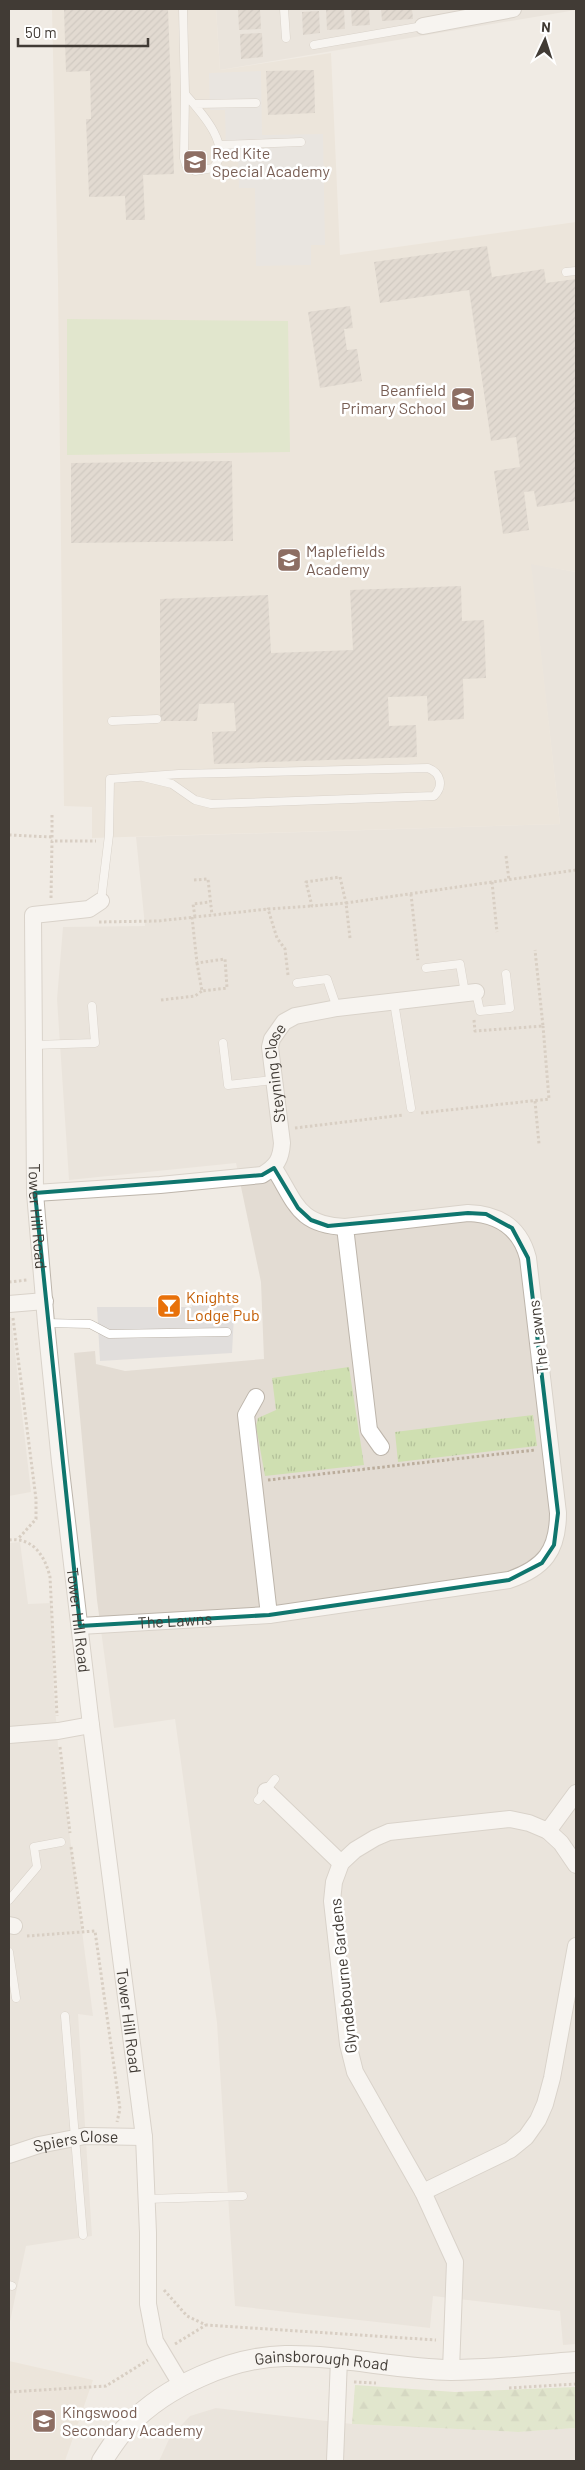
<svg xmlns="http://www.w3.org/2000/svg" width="585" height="2470" font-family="Barlow,sans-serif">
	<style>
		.residential { fill: #e3dcd3 }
		.education { fill: #e7ded0 }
		.grass { fill: url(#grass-tufts) }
		.forest { fill: url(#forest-firs) }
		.pitch { fill: #cfdfb1 }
		.parking { fill: #e1dedc }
		.building { fill: url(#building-hatch) }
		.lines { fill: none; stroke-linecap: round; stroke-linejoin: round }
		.service-casing { stroke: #bdb5ab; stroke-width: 9 }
		.minor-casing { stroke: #bdb5ab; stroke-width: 18 }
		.tertiary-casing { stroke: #bdb5ab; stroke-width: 22 }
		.path { stroke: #baac9b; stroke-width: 3; stroke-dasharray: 2.5 2.5; stroke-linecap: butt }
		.service { stroke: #fff; stroke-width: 8 }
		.minor { stroke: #fff; stroke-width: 16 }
		.tertiary { stroke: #fff; stroke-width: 20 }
		.marked { fill: none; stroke: #0f766e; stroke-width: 4; stroke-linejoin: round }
		.labels { text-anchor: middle; stroke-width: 5; stroke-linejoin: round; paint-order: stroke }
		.education-label { font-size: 16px; fill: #785e54; stroke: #fff; text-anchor: start }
		.street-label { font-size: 16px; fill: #413b35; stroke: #fff }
		.food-label { font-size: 16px; fill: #c56008; stroke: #fff; text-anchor: start }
	</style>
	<defs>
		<pattern id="grass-tufts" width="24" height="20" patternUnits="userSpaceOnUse" patternTransform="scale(1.25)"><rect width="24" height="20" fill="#cfdfb1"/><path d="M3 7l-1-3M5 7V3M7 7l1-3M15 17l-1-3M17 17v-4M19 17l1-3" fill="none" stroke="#b3c099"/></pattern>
		<pattern id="forest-firs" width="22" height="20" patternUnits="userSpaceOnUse" patternTransform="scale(1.25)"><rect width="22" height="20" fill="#cfdfb1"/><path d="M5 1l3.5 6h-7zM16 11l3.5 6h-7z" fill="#b3c099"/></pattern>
		<pattern id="building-hatch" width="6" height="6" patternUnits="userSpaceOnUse" patternTransform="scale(1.25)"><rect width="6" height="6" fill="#d0c6bb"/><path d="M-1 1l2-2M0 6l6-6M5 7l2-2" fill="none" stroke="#aaa299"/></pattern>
	</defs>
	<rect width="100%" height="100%" fill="#f0ebe4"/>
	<path class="residential" d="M 216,9 L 576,9 L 576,10 L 220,70 Z
		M 530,563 L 576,572 L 576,2344 L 563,2345 L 560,2311 L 433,2296 L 430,2328 L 235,2306 L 217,2023 L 175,1719 L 114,1728 L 97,1600 L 74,1353 L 95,1351 L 96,1364 L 125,1371 L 264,1359 L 261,1282 L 236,1163 L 69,1180 L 57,999 L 63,927 L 145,926 L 136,837 L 560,824 Z
		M 9,1317 L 11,1317 L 31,1492 L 9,1496 Z
		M 20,1542 L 28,1604 L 51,1603 L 54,1694 L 58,1745 L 93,2016 L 78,2014 L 92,2236 L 26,2246 L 9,2326 L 9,1543 Z
		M 216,2408 L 352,2424 L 518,2432 L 576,2428 L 576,2461 L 159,2461 L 170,2437 L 190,2416 Z"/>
	<path class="education" d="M 52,9 L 216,9 L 220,70 L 331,53 L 340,255 L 576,222 L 576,572 L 531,564 L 560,824 L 92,838 L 92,807 L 64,806 L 58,280 Z
		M 9,2361 L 93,2380 L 65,2461 L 9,2461 Z"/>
	<path class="grass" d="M 349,1367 L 364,1465 L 265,1476 L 256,1426 L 258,1418 L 276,1410 L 272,1378 Z
		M 533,1415 L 537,1446 L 398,1462 L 395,1432 Z"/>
	<path class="forest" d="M 355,2385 L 455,2392 L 576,2387 L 576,2428 L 518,2432 L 352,2424 Z"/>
	<path class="pitch" d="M 67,319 L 288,321 L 290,452 L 67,455 Z"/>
	<path class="parking" d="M 261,71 L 262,135 L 323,134 L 325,245 L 311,245 L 311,265 L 256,266 L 255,188 L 239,188 L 238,152 L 226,152 L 225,110 L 210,110 L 209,73 Z
		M 235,1297 L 232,1353 L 100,1361 L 97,1307 L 192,1307 L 192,1298 Z"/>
	<path class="building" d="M 64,9 L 168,9 L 174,174 L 143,175 L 145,220 L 126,220 L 125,196 L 89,197 L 86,119 L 91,119 L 90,71 L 66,72 Z
		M 238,9 L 260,9 L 261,29 L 239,30 Z
		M 326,9 L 344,9 L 345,29 L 327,30 Z
		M 351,9 L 369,9 L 370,25 L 352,26 Z
		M 381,9 L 412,9 L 413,19 L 382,21 Z
		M 319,11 L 320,33 L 303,35 L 302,12 Z
		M 262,33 L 263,57 L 241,59 L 240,34 Z
		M 314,70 L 315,113 L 268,115 L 266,71 Z
		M 487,246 L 492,277 L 544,269 L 546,283 L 576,279 L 576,501 L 537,507 L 534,491 L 524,492 L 529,530 L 503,534 L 494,471 L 520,467 L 516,437 L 491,441 L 469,290 L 380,303 L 374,262 Z
		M 350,306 L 353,328 L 344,329 L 347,350 L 357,349 L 362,381 L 320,388 L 308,312 Z
		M 232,461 L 233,541 L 71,543 L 71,463 Z
		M 461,586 L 462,621 L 484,620 L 486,678 L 463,679 L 464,719 L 428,721 L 427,696 L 388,697 L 389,726 L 416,725 L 417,757 L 214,764 L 212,732 L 236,731 L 234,703 L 199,704 L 197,721 L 160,721 L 160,599 L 268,595 L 271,653 L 353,650 L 350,590 Z"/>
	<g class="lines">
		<defs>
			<path id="service" d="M 183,9 L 185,94
				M 284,9 L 286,38
				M 314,45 L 423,26
				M 185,94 C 200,111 234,147 213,168 L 195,171 L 186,165 L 184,158 Z
				M 194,104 L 256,103
				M 220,145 L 301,142
				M 566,272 L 576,271
				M 112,721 L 157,719
				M 101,901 L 109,835 L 110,779 L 179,774 L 428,768 C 441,773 444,786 434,796 L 211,804 L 195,800 L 172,784 L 143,777
				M 426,968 L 460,964 L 465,993
				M 297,983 L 327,979 L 337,1008
				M 476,992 L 480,1011 L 510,1008 L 506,974
				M 394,1002 L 411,1108
				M 223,1043 L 228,1085 L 273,1080
				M 34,1045 L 95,1043 L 92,1006
				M 46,1323 L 90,1324 L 109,1334 L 227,1332
				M 258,1800 L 275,1779
				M 9,1900 L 37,1867 L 34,1847 L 61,1842
				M 9,1952 L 16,1998
				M 65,2016 L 83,2235
				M 146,2199 L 243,2196
				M 9,2285 L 12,2286"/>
			<g id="minor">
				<path d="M 423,26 L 513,9"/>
				<path id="s1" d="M 101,901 L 89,909 L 33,915 L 35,1193 L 46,1323 L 60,1462 L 91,1725 L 144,2137 L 148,2233 L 148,2304 L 155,2341 L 182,2386"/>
				<path d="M 274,1168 C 296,1203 298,1225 345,1227"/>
				<path id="s2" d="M 35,1193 L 160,1185 L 262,1175 C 277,1166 281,1159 282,1143 L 270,1047 L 272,1039 L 284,1022 L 295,1016 L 337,1008 L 476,992"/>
				<path d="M 9,1304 L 45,1301"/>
				<path d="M 256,1397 L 246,1415 L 269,1615"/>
				<path id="s3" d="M 80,1626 L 269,1615 L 509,1580 C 544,1568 558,1551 558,1513 L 528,1258 C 520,1227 498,1214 468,1213 L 345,1227 L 369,1430 L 381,1447"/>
				<path d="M 9,1735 L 58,1731 L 91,1725"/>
				<path d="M 266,1791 L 341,1863"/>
				<path d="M 548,1831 L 561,1843 L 576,1865"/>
				<path d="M 9,1925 L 14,1926"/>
				<path id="s4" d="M 9,2155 L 39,2145 L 85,2136 L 144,2137"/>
				<path d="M 423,2192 L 510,2150 L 526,2137 L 538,2120 L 545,2104 L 552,2078 L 576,1946"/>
				<path d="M 451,2370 L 455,2262 L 423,2192 L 355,2072 L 348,2044 L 332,1901 L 334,1882 L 341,1863 L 355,1850 L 375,1838 L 389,1832 L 510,1819 L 529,1823 L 548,1831 L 576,1793"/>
				<path d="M 335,2461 L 339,2359"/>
			</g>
			<g id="tertiary">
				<path id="s5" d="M 102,2461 C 110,2449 118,2435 129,2425 C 166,2386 232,2357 285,2356 C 341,2355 396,2369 451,2370 C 493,2370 535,2365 576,2362"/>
			</g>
		</defs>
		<use href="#service" class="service-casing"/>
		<use href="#minor" class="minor-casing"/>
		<use href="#tertiary" class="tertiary-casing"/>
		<path class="path" d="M 52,815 L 52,838
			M 9,835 L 52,837
			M 506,856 L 509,880
			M 340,877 L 346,903 L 312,906 L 306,882 Z
			M 194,880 L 208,879 L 212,915
			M 492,882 L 497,932
			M 411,894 L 418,960
			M 51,898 L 52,841 L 96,841
			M 192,917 L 197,963 L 225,959 L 227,988 L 202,991 L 197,963
			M 195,917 L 193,904 L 210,902
			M 99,922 L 158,921 L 268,909
			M 350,938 L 346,903 L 576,870
			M 288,975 L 285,949 L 277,938 L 268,909 L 312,906
			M 161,1000 L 195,996 L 202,991
			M 474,1020 L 475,1031 L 543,1026 L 535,950
			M 535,1101 L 539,1144
			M 421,1113 L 549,1099 L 543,1026
			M 295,1128 L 403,1115
			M 9,1282 L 27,1280
			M 13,1318 L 36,1499 L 36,1519 L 18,1539
			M 268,1480 L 535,1450
			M 9,1540 C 33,1537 45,1556 50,1577 L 57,1716
			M 60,1747 L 70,1833
			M 71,1847 L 83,1931
			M 27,1936 L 95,1931 L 120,2109 L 117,2122
			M 164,2290 L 187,2316 L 206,2325 L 436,2340
			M 175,2344 L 206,2325
			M 354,2382 L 376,2383
			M 509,2388 L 576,2384
			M 9,2392 L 106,2386 L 148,2360"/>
		<use href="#service" class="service"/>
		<use href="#minor" class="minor"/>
		<use href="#tertiary" class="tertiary"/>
	</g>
	<path d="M0 0H585V2470H0ZM 274,1168 L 298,1208 L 311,1220 L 328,1226 L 468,1213 L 486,1214 L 512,1228 L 528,1258 L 558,1513 L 554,1545 L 542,1563 L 509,1580 L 269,1615 L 80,1626 L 35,1193 L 262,1175 Z" fill="#f0ebe4" fill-opacity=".55" fill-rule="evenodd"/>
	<path class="marked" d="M 274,1168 L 298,1208 L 311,1220 L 328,1226 L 468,1213 L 486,1214 L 512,1228 L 528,1258 L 558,1513 L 554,1545 L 542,1563 L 509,1580 L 269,1615 L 80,1626 L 35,1193 L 262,1175 Z"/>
	<defs>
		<symbol id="school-square" viewBox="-11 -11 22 22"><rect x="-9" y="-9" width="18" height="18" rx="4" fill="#8d6e63" stroke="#fff"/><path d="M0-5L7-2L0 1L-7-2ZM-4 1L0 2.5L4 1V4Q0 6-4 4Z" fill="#fff"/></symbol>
		<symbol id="bar-square" viewBox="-11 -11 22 22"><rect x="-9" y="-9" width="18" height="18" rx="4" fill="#e8710a" stroke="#fff"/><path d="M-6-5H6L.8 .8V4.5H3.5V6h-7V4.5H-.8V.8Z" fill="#fff"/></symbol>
	</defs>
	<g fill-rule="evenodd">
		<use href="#school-square" x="181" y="148" width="28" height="28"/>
		<use href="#school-square" x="449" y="385" width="28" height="28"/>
		<use href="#school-square" x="275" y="546" width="28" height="28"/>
		<use href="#bar-square" x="155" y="1292" width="28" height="28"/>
		<use href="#school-square" x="30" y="2407" width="28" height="28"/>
	</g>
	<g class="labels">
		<g class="education-label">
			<text x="212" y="159">Red Kite<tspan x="212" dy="18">Special Academy</tspan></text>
			<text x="446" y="396" text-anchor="end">Beanfield<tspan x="446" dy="18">Primary School</tspan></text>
			<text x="306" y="557">Maplefields<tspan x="306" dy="18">Academy</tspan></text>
			<text x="62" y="2418">Kingswood<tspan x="62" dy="18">Secondary Academy</tspan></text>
		</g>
		<g class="street-label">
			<text dy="6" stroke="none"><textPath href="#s2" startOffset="339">Steyning Close</textPath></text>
			<text dy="6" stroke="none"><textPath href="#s1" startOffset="372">Tower Hill Road</textPath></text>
			<text transform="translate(538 1337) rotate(-97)" y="6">The Lawns</text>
			<text dy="6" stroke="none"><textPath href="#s1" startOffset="778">Tower Hill Road</textPath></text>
			<text dy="6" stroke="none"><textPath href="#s3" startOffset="95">The Lawns</textPath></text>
			<text transform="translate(343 1976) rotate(-96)" y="6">Glyndebourne Gardens</text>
			<text dy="6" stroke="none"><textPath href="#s1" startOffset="1182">Tower Hill Road</textPath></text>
			<text dy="6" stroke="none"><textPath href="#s4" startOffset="69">Spiers Close</textPath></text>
			<text dy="6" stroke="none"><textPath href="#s5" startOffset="256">Gainsborough Road</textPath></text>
		</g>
		<g class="food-label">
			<text x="186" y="1303">Knights<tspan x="186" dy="18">Lodge Pub</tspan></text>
		</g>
	</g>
	<rect width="585" height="2470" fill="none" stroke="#413b35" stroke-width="20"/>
	<g transform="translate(545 40) rotate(4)" stroke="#ffffff" stroke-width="4" paint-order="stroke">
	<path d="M0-4L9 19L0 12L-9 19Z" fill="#413b35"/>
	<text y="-8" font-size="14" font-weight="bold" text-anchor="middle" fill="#413b35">N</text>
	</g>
	<path d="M18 38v8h130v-8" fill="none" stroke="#413b35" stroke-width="2.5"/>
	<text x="25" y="38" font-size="15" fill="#413b35" stroke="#ffffff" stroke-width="4" paint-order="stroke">50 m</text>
</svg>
